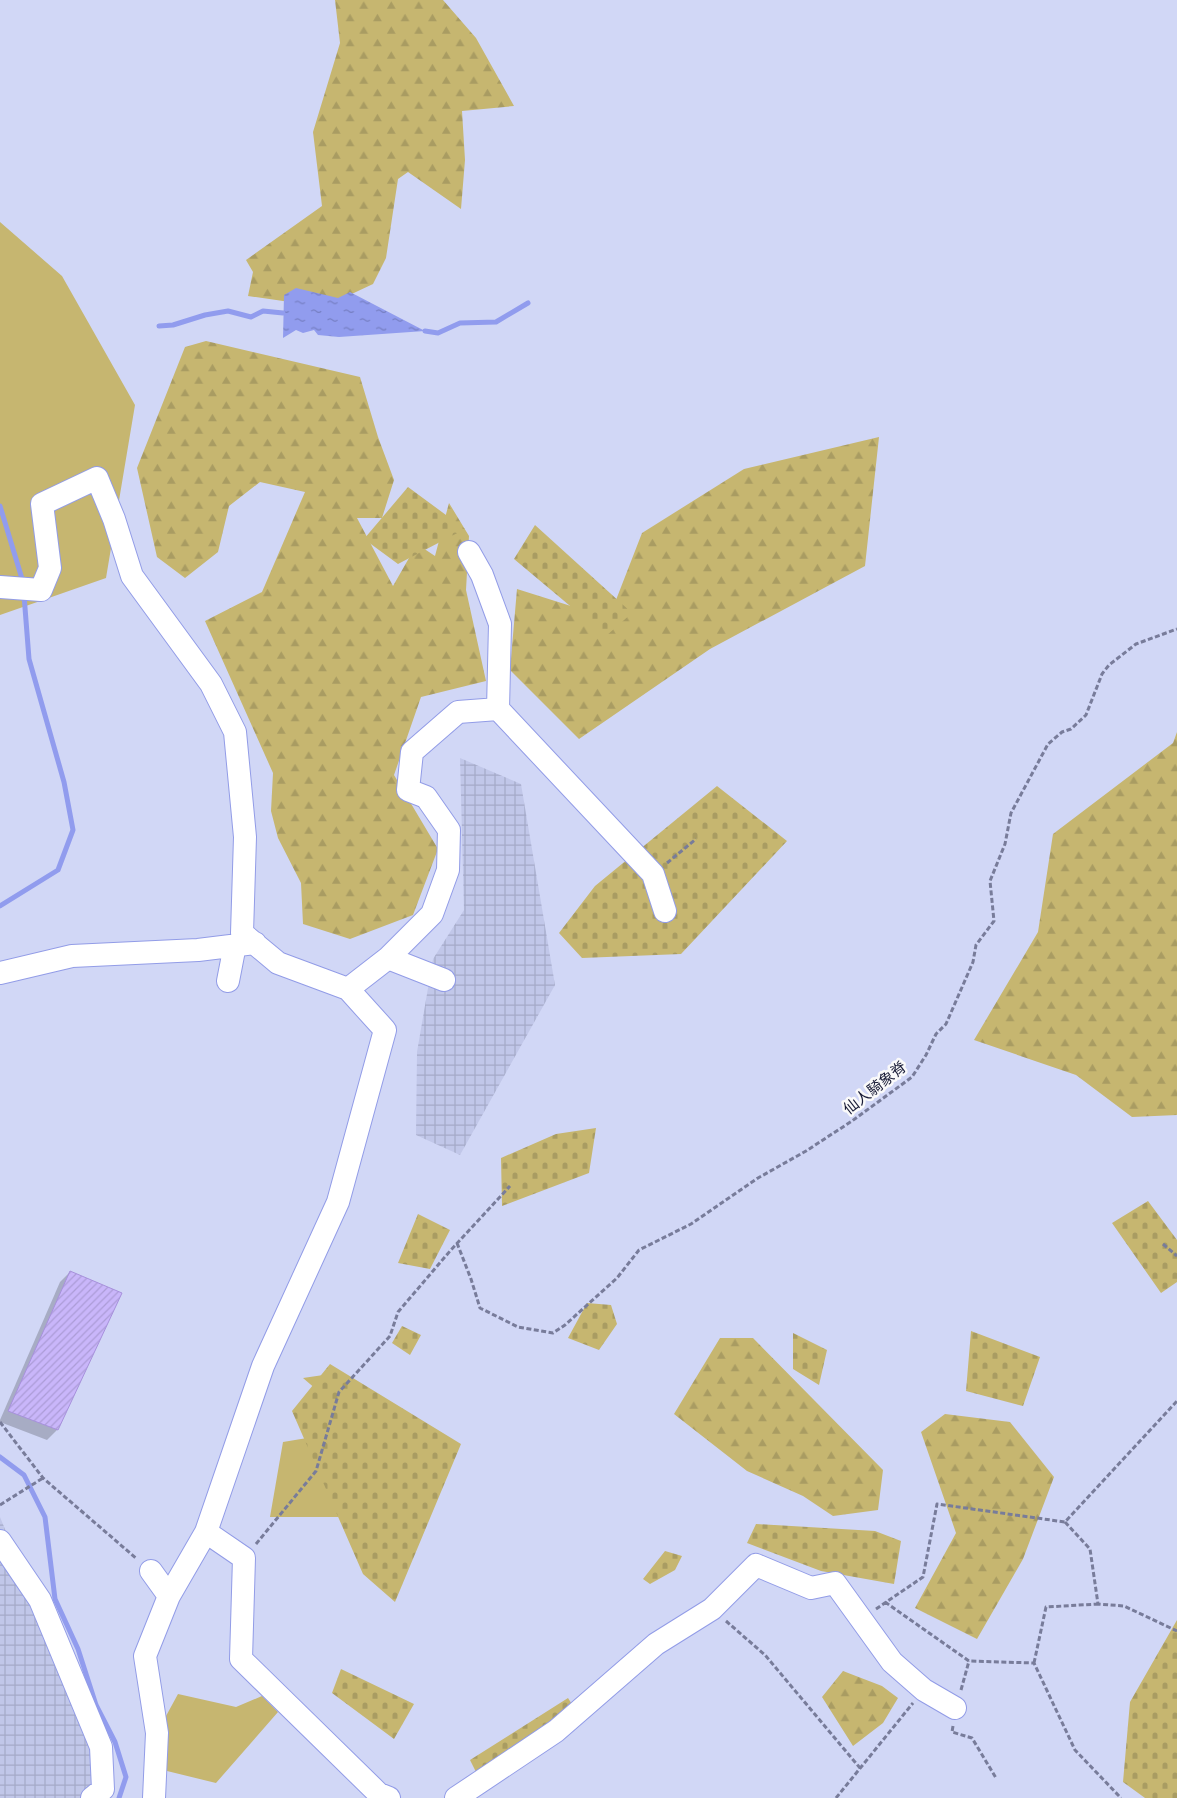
<svg xmlns="http://www.w3.org/2000/svg" width="1177" height="1798" font-family="Jost,'Noto Sans TC',sans-serif">
	<style>
		.industrial { fill: url(#industrial-grid) }
		.green { fill: #c6b670 }
		.forest { fill: url(#forest-firs) }
		.cemetery { fill: url(#cemetery-stones) }
		.water { fill: url(#water-ripples) }
		.shadow { fill: #0003 }
		.lines { fill: none; stroke-linecap: round; stroke-linejoin: round }
		.stream { stroke: #919cee; stroke-width: 5 }
		.building { fill: url(#building-hatch); stroke: #a791dc }
		.minor-casing { stroke: #929ce7; stroke-width: 24 }
		.path { stroke: #787c9a; stroke-width: 3; stroke-dasharray: 5 2.5; stroke-linecap: butt }
		.minor { stroke: #fff; stroke-width: 22 }
		.labels { text-anchor: middle; stroke-width: 5; stroke-linejoin: round; paint-order: stroke }
		.street-label { font-size: 15px; fill: #181b37; stroke: #fafafa }
	</style>
	<defs>
		<pattern id="industrial-grid" width="8" height="8" patternUnits="userSpaceOnUse" patternTransform="scale(1.25)"><rect width="8" height="8" fill="#c1c7e9"/><path d="M0 4h8M4 0v8" fill="none" stroke="#a5aac8"/></pattern>
		<pattern id="forest-firs" width="22" height="20" patternUnits="userSpaceOnUse" patternTransform="scale(1.25)"><rect width="22" height="20" fill="#c6b670"/><path d="M5 1l3.5 6h-7zM16 11l3.5 6h-7z" fill="#a99c62"/></pattern>
		<pattern id="cemetery-stones" width="16" height="16" patternUnits="userSpaceOnUse" patternTransform="scale(1.25)"><rect width="16" height="16" fill="#c6b670"/><path d="M2 7V4a2 2 0 0 1 4 0v3zM10 15v-3a2 2 0 0 1 4 0v3z" fill="#a99c62"/></pattern>
		<pattern id="water-ripples" width="26" height="14" patternUnits="userSpaceOnUse" patternTransform="scale(1.25)"><rect width="26" height="14" fill="#919cee"/><path d="M2 4q2-2 4 0t4 0M15 11q2-2 4 0t4 0" fill="none" stroke="#757ec2"/></pattern>
		<pattern id="building-hatch" width="6" height="6" patternUnits="userSpaceOnUse" patternTransform="scale(1.25)"><rect width="6" height="6" fill="#c9b6fa"/><path d="M-1 1l2-2M0 6l6-6M5 7l2-2" fill="none" stroke="#ac9cd7"/></pattern>
	</defs>
	<rect width="100%" height="100%" fill="#d1d7f6"/>
	<path class="industrial" d="M 460,758 L 521,784 L 555,985 L 460,1155 L 416,1135 L 417,1052 L 433,959 L 464,910 Z
		M 0,1517 L 99,1757 L 96,1798 L 0,1798 Z"/>
	<path class="green" d="M 0,222 L 62,276 L 135,405 L 106,578 L 0,615 Z
		M 337,1373 L 357,1517 L 270,1517 L 283,1442 L 319,1436 L 331,1402 L 303,1378 Z
		M 178,1694 L 236,1707 L 262,1696 L 278,1712 L 216,1783 L 167,1771 L 166,1716 Z"/>
	<path class="forest" d="M 335,0 L 443,0 L 476,38 L 514,106 L 462,111 L 465,160 L 461,209 L 408,172 L 398,179 L 386,258 L 373,284 L 324,307 L 248,296 L 253,272 L 246,260 L 322,206 L 313,132 L 340,43 Z
		M 206,341 L 360,377 L 378,437 L 394,480 L 382,518 L 357,518 L 393,586 L 417,544 L 435,556 L 449,503 L 469,536 L 466,590 L 486,681 L 421,697 L 394,775 L 438,849 L 413,915 L 350,939 L 303,924 L 301,883 L 278,838 L 271,811 L 273,773 L 205,621 L 262,592 L 305,492 L 260,482 L 229,506 L 218,552 L 185,578 L 157,557 L 137,468 L 185,347 Z
		M 879,437 L 865,566 L 710,649 L 579,739 L 510,670 L 517,589 L 609,618 L 642,533 L 744,469 Z
		M 1177,732 L 1177,1115 L 1132,1117 L 1076,1075 L 974,1040 L 1038,932 L 1053,834 L 1173,743 Z
		M 720,1338 L 753,1338 L 883,1470 L 878,1510 L 833,1516 L 803,1496 L 747,1471 L 674,1414 Z
		M 945,1414 L 1010,1422 L 1054,1477 L 1023,1559 L 977,1639 L 915,1608 L 956,1533 L 921,1432 Z
		M 843,1671 L 882,1686 L 898,1698 L 883,1723 L 853,1746 L 822,1697 Z"/>
	<path class="cemetery" d="M 408,487 L 465,529 L 398,564 L 364,539 Z
		M 535,525 L 632,613 L 606,636 L 514,559 Z
		M 717,786 L 787,841 L 681,954 L 582,958 L 559,933 L 595,886 Z
		M 596,1128 L 589,1173 L 502,1206 L 501,1158 L 556,1134 Z
		M 1148,1201 L 1177,1240 L 1177,1282 L 1161,1293 L 1112,1223 Z
		M 418,1214 L 450,1230 L 430,1269 L 398,1263 Z
		M 587,1303 L 611,1305 L 617,1324 L 599,1350 L 568,1338 Z
		M 402,1326 L 421,1335 L 410,1355 L 392,1343 Z
		M 971,1331 L 1040,1357 L 1023,1406 L 966,1391 Z
		M 793,1333 L 827,1350 L 819,1385 L 793,1369 Z
		M 330,1364 L 461,1444 L 395,1602 L 363,1574 L 292,1411 Z
		M 756,1524 L 875,1531 L 901,1541 L 894,1584 L 821,1571 L 747,1543 Z
		M 665,1551 L 682,1556 L 675,1570 L 650,1584 L 643,1579 Z
		M 1177,1620 L 1177,1798 L 1145,1798 L 1123,1782 L 1130,1702 Z
		M 341,1669 L 414,1704 L 394,1739 L 332,1693 Z
		M 568,1698 L 575,1709 L 478,1776 L 470,1760 Z"/>
	<path class="water" d="M 296,288 L 338,298 L 350,292 L 425,331 L 339,337 L 318,335 L 314,330 L 303,333 L 296,330 L 283,338 L 284,295 Z"/>
	<path class="shadow" d="M 70,1272 L 120,1294 L 57,1430 L 47,1440 L 0,1422 L 0,1420 L 60,1282 Z"/>
	<g class="lines">
		<path class="stream" d="M 159,326 L 173,325 L 205,315 L 228,311 L 251,317 L 263,311 L 283,313
			M 425,331 L 438,333 L 460,323 L 496,322 L 528,303
			M 0,506 L 23,582
			M 0,906 L 58,870 L 73,830 L 64,782 L 29,659 L 24,595
			M 0,1457 L 24,1475 L 45,1517 L 55,1599 L 78,1649 L 96,1705 L 115,1742 L 126,1777 L 119,1798"/>
	</g>
	<path class="building" d="M 70,1271 L 122,1293 L 58,1430 L 8,1411 Z"/>
	<g class="lines">
		<defs>
			<path id="minor" d="M 469,552 L 482,575 L 500,624 L 498,709 L 653,874 L 665,911
				M 0,587 L 41,590 L 50,568 L 42,504 L 97,478 L 114,519 L 132,576 L 211,684 L 235,732 L 245,837 L 242,933 L 278,963 L 348,989 L 385,1030 L 338,1202 L 263,1366 L 206,1532 L 169,1596 L 145,1656 L 157,1733 L 154,1798
				M 388,958 L 432,914 L 448,870 L 449,830 L 426,797 L 408,790 L 412,752 L 458,712 L 498,709
				M 0,973 L 72,956 L 198,950 L 255,943
				M 228,981 L 235,945
				M 348,989 L 388,958 L 444,980
				M 206,1532 L 244,1558 L 241,1659 L 379,1794 L 389,1798
				M 0,1541 L 40,1600 L 101,1747 L 103,1789 L 92,1798
				M 151,1571 L 169,1596
				M 456,1798 L 556,1731 L 656,1644 L 712,1609 L 756,1565 L 811,1588 L 835,1583 L 892,1662 L 924,1690 L 955,1708"/>
		</defs>
		<use href="#minor" class="minor-casing"/>
		<path class="path" d="M 667,863 L 696,839
			M 457,1243 L 471,1279 L 480,1308 L 518,1327 L 553,1333 L 565,1325 L 617,1278 L 639,1250 L 691,1224 L 758,1178 L 806,1151 L 852,1121 L 912,1077 L 926,1055 L 936,1034 L 946,1024 L 973,962 L 976,945 L 994,921 L 990,881 L 1005,844 L 1011,813 L 1048,744 L 1062,732 L 1071,729 L 1086,715 L 1102,674 L 1109,665 L 1136,644 L 1177,629
			M 1163,1244 L 1177,1256
			M 0,1422 L 43,1478 L 137,1559
			M 0,1505 L 43,1478
			M 1065,1522 L 1090,1549 L 1098,1604 L 1124,1606 L 1177,1631
			M 256,1544 L 316,1471 L 339,1392 L 390,1336 L 398,1312 L 450,1251 L 510,1186
			M 885,1602 L 969,1661 L 1034,1663 L 1075,1750 L 1121,1798
			M 876,1609 L 923,1577 L 937,1504 L 1065,1522 L 1177,1401
			M 726,1621 L 765,1655 L 860,1768
			M 1034,1663 L 1046,1607 L 1098,1604
			M 961,1690 L 969,1661
			M 953,1726 L 952,1732 L 972,1738 L 996,1778
			M 836,1798 L 913,1703"/>
		<use href="#minor" class="minor"/>
	</g>
	<g class="labels">
		<g class="street-label">
			<text transform="translate(875 1088) rotate(-38)" y="5">仙人騎象脊</text>
		</g>
	</g>
</svg>
